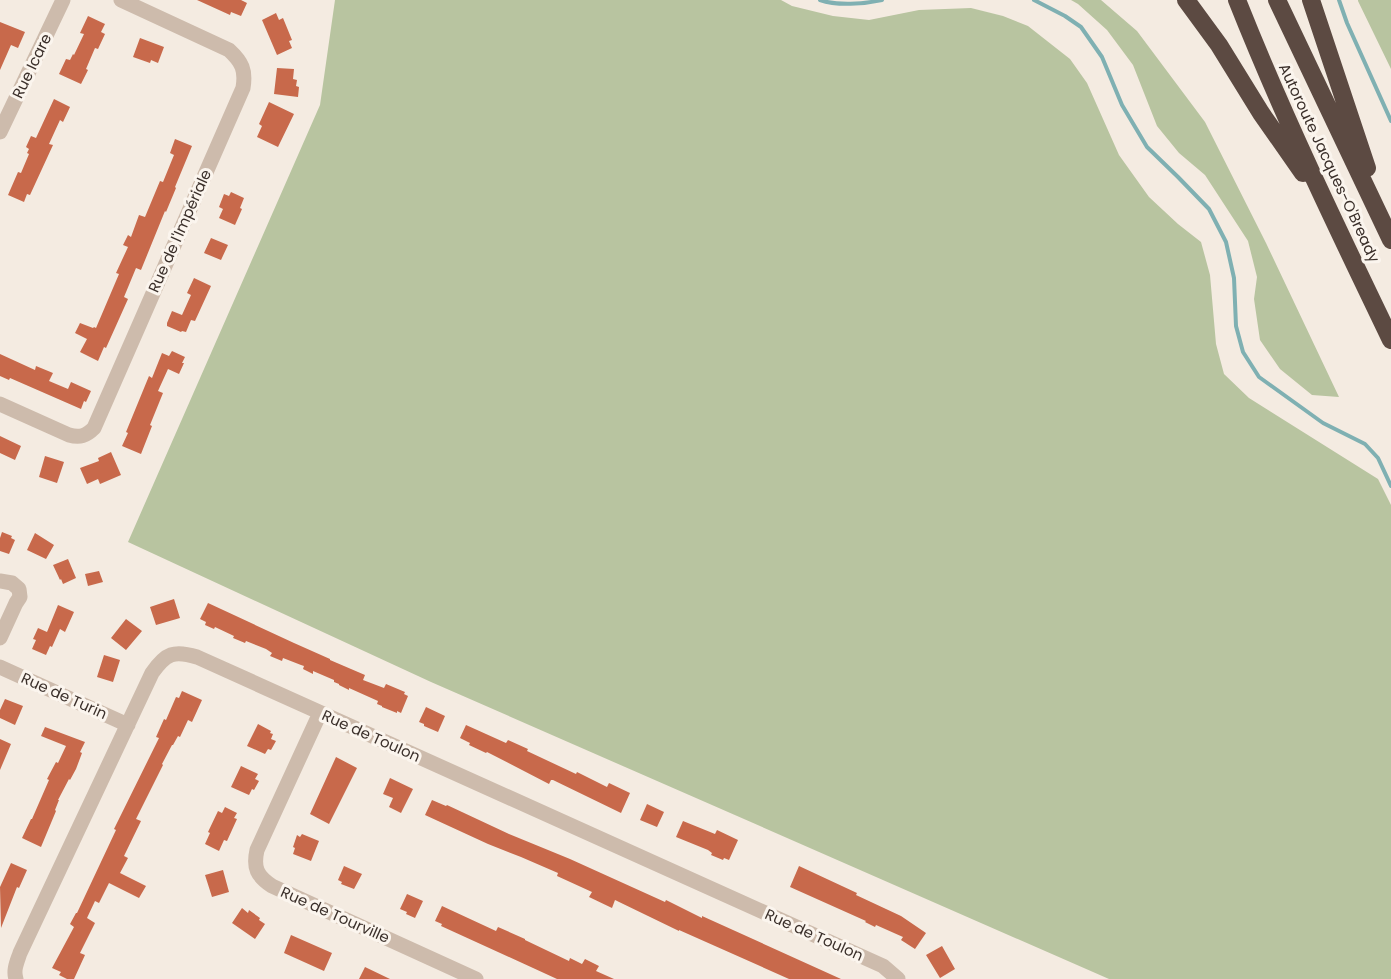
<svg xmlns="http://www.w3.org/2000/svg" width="1391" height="979" font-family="Poppins,sans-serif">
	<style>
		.green { fill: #b8c4a0 }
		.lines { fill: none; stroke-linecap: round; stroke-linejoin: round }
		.stream { stroke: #7fb0b2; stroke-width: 4 }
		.building { fill: #c8694b }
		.minor { stroke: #cdbbac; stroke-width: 15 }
		.highway { stroke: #5c4a42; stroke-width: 18 }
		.labels { text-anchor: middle; stroke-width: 6; stroke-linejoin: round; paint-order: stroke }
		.street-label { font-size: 15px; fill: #3b302b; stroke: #fbf5ee }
	</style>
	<rect width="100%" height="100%" fill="#f4ebe1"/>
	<path class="green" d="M 335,0 L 781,0 L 792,6 L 833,16 L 869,20 L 919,10 L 971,8 L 1003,16 L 1028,26 L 1070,59 L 1087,83 L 1119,155 L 1149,197 L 1178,224 L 1201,242 L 1210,275 L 1216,344 L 1224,374 L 1249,398 L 1378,479 L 1391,505 L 1391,979 L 1109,979 L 431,682 L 128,542 L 320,105 Z
		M 1071,0 L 1101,0 L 1137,31 L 1205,122 L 1266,243 L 1339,397 L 1312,395 L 1280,369 L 1260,340 L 1254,299 L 1257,277 L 1248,241 L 1205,175 L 1179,153 L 1157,126 L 1133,65 L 1107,30 L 1078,4 Z
		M 1358,0 L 1391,0 L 1391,69 L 1358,1 Z"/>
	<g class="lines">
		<path class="stream" d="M 820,0 C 837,6 864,4 882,0
			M 1034,0 L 1065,16 L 1081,27 L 1102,57 L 1122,105 L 1147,147 L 1178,177 L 1209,209 L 1226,242 L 1234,278 L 1236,326 L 1243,352 L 1259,377 L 1323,423 L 1365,444 L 1378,458 L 1391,486
			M 1339,0 L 1347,23 L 1391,121"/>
	</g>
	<path class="building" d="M 197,0 L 241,0 L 247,3 L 241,16 L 231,12 L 230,15 Z
		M 276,13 L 279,20 L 283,18 L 292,40 L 289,41 L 292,48 L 277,55 L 262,20 Z
		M 88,16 L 105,24 L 101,32 L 105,34 L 98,49 L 95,48 L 86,69 L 88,70 L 81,84 L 59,74 L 66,59 L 70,60 L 73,54 L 74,55 L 84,34 L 80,33 Z
		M 0,22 L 25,32 L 18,48 L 11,45 L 0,70 Z
		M 140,38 L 164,47 L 158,63 L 151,60 L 150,63 L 133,57 Z
		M 277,68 L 294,69 L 293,79 L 297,80 L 296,86 L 299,87 L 298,97 L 274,94 Z
		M 54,99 L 70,107 L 63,122 L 60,120 L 49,144 L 53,145 L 30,195 L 27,194 L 24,202 L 8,195 L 18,172 L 21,173 L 29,154 L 27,153 L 29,149 L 26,147 L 31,136 L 36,138 Z
		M 269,102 L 294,114 L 278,147 L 257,137 L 262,126 L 259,124 Z
		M 175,139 L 192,146 L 175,187 L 176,188 L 166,212 L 165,211 L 141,270 L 136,268 L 124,297 L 128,299 L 115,328 L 106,348 L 104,347 L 98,361 L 80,352 L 87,339 L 75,333 L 80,323 L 93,328 L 94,327 L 96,328 L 119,274 L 116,273 L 128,247 L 123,245 L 128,235 L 131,237 L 139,215 L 145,217 L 160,181 L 163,182 L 174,155 L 170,153 Z
		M 231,192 L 244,198 L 240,208 L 242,209 L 235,225 L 219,218 L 223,209 L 219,207 L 224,194 L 229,196 Z
		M 211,238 L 228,245 L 221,260 L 204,253 Z
		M 194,278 L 211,286 L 195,321 L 191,320 L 186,332 L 182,331 L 181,332 L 167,326 L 167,323 L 172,311 L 182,315 L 191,295 L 187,293 Z
		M 172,351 L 185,357 L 182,363 L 184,363 L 179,374 L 168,369 L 158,391 L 163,393 L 150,425 L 152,426 L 141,454 L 122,446 L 128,433 L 126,432 L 149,376 L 152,378 L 162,353 L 169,356 Z
		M 0,354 L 35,370 L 36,366 L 53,373 L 49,381 L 68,389 L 71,382 L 91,391 L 86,402 L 84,401 L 81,409 L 10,378 L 9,380 L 0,376 Z
		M 0,436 L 21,446 L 15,460 L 0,453 Z
		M 111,452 L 121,475 L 100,484 L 98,479 L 87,484 L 80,468 L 99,461 L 98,458 Z
		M 45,456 L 64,462 L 57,483 L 39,477 Z
		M 2,532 L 12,536 L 11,538 L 15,540 L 9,554 L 0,551 L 0,538 Z
		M 35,533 L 54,545 L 46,559 L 27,550 Z
		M 68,559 L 76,578 L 63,584 L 61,579 L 60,580 L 53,565 Z
		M 99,571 L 103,582 L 88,586 L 85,574 Z
		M 174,599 L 180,618 L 156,625 L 150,607 Z
		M 208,603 L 294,643 L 330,659 L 330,660 L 365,675 L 363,680 L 384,688 L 386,684 L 405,692 L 404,694 L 408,696 L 401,713 L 397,711 L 397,713 L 382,707 L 382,706 L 377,704 L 378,701 L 349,688 L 349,690 L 339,685 L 339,684 L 334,682 L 334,680 L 313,671 L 313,674 L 303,669 L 304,666 L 301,665 L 283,658 L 282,661 L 270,656 L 272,653 L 266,649 L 246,641 L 245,643 L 233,638 L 234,636 L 215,627 L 214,629 L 205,625 L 206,622 L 200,619 Z
		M 58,605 L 74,612 L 65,632 L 60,629 L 52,647 L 50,646 L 46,655 L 32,649 L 36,640 L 33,639 L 38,628 L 47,632 Z
		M 126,619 L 142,631 L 126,650 L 111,638 Z
		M 104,655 L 120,660 L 113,682 L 97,677 Z
		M 182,691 L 202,700 L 192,722 L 188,720 L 180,737 L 178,736 L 173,745 L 172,745 L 162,764 L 163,765 L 136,819 L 141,821 L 124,856 L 128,858 L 120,873 L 146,886 L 139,898 L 109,883 L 99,903 L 95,901 L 87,918 L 95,923 L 80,953 L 85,955 L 74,979 L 67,979 L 59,975 L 61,972 L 52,968 L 74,927 L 70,924 L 76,913 L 77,913 L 116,830 L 114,829 L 159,738 L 156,737 L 164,719 L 166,720 L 176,697 L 179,698 Z
		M 5,699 L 23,706 L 15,725 L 0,718 L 0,710 Z
		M 426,707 L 445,716 L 438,732 L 424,726 L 424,724 L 419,722 Z
		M 258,724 L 271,731 L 270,733 L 273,734 L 271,739 L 276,741 L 271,750 L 268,749 L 265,754 L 247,746 Z
		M 466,725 L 506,743 L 508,740 L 528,749 L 527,751 L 576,774 L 577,772 L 607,787 L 609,783 L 630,793 L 621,813 L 553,780 L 551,780 L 549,784 L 487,752 L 486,753 L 469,745 L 470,743 L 460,738 Z
		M 45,727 L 85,742 L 80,752 L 82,753 L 76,769 L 70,780 L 69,779 L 58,800 L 59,800 L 55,810 L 56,811 L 41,847 L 22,838 L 31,819 L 32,819 L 49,780 L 47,779 L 56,762 L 58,763 L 66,746 L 41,736 Z
		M 0,739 L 11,744 L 0,770 Z
		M 336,757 L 357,768 L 329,824 L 310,814 Z
		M 241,766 L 258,774 L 255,779 L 259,781 L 254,790 L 252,789 L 249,795 L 231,787 Z
		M 390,778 L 413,789 L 401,813 L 389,807 L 393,798 L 383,794 Z
		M 432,800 L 446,806 L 447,805 L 509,834 L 570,859 L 665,902 L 666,900 L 702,918 L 702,916 L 841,979 L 789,979 L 679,930 L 679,931 L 615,900 L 612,908 L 589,897 L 592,892 L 557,876 L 558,873 L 521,857 L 488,844 L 425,815 Z
		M 647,804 L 664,812 L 657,827 L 640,820 Z
		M 225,807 L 237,813 L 234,818 L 237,819 L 227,841 L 224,840 L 219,851 L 205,844 L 210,833 L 208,832 L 218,811 L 222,813 Z
		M 683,821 L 715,834 L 717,830 L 738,840 L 729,860 L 724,858 L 723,860 L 711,855 L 712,853 L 708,850 L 676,837 Z
		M 302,834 L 319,841 L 311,861 L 293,854 L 295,848 L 293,847 L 297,835 L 300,837 Z
		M 11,863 L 27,870 L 19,888 L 17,887 L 1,928 L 0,887 Z
		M 344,866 L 362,874 L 354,889 L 341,884 L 342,882 L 338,880 Z
		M 799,866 L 857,893 L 856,895 L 901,916 L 926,933 L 915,949 L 901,940 L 903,937 L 876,925 L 875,927 L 865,922 L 866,921 L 790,887 Z
		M 223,870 L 229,892 L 212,897 L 205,875 Z
		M 407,894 L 423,901 L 415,918 L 406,914 L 407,912 L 400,909 Z
		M 442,906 L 496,931 L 498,927 L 525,939 L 525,940 L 569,961 L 570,958 L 582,964 L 585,959 L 599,966 L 596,971 L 614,979 L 557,979 L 441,926 L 442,924 L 435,921 Z
		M 242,908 L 248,913 L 249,910 L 260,918 L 259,920 L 265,924 L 255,939 L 232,923 Z
		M 291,935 L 332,953 L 324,971 L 284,953 Z
		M 942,946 L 955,969 L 940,978 L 926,955 Z
		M 365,967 L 390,979 L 359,979 Z"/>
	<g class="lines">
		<path class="minor" d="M 0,132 L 63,0
			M 0,404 L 69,435 C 80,438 86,436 94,428 L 243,88 C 246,70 242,62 229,50 L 121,0
			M 0,581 L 12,583 L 19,589 L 20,597 L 16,603 L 0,638
			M 0,667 L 128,725
			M 320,713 L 257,850 C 253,868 257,876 272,886 L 476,979
			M 16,979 C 13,970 17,962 20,953 L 152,673 C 166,653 174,650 197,657 L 883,966 L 898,979"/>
		<path class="highway" d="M 1186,0 L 1219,45 L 1261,113 L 1303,173
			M 1237,0 C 1283,116 1337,228 1391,340
			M 1277,0 L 1391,240
			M 1311,0 L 1367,168"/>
	</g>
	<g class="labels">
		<g class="street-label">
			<text transform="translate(32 66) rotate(-64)" y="5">Rue Icare</text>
			<text transform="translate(1329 163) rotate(65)" y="5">Autoroute Jacques-O'Bready</text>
			<text transform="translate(180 231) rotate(-66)" y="5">Rue de l'Impériale</text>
			<text transform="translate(64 696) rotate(24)" y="5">Rue de Turin</text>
			<text transform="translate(371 736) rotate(24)" y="5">Rue de Toulon</text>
			<text transform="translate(335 915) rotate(24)" y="5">Rue de Tourville</text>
			<text transform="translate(814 935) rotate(24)" y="5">Rue de Toulon</text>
		</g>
	</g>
</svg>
